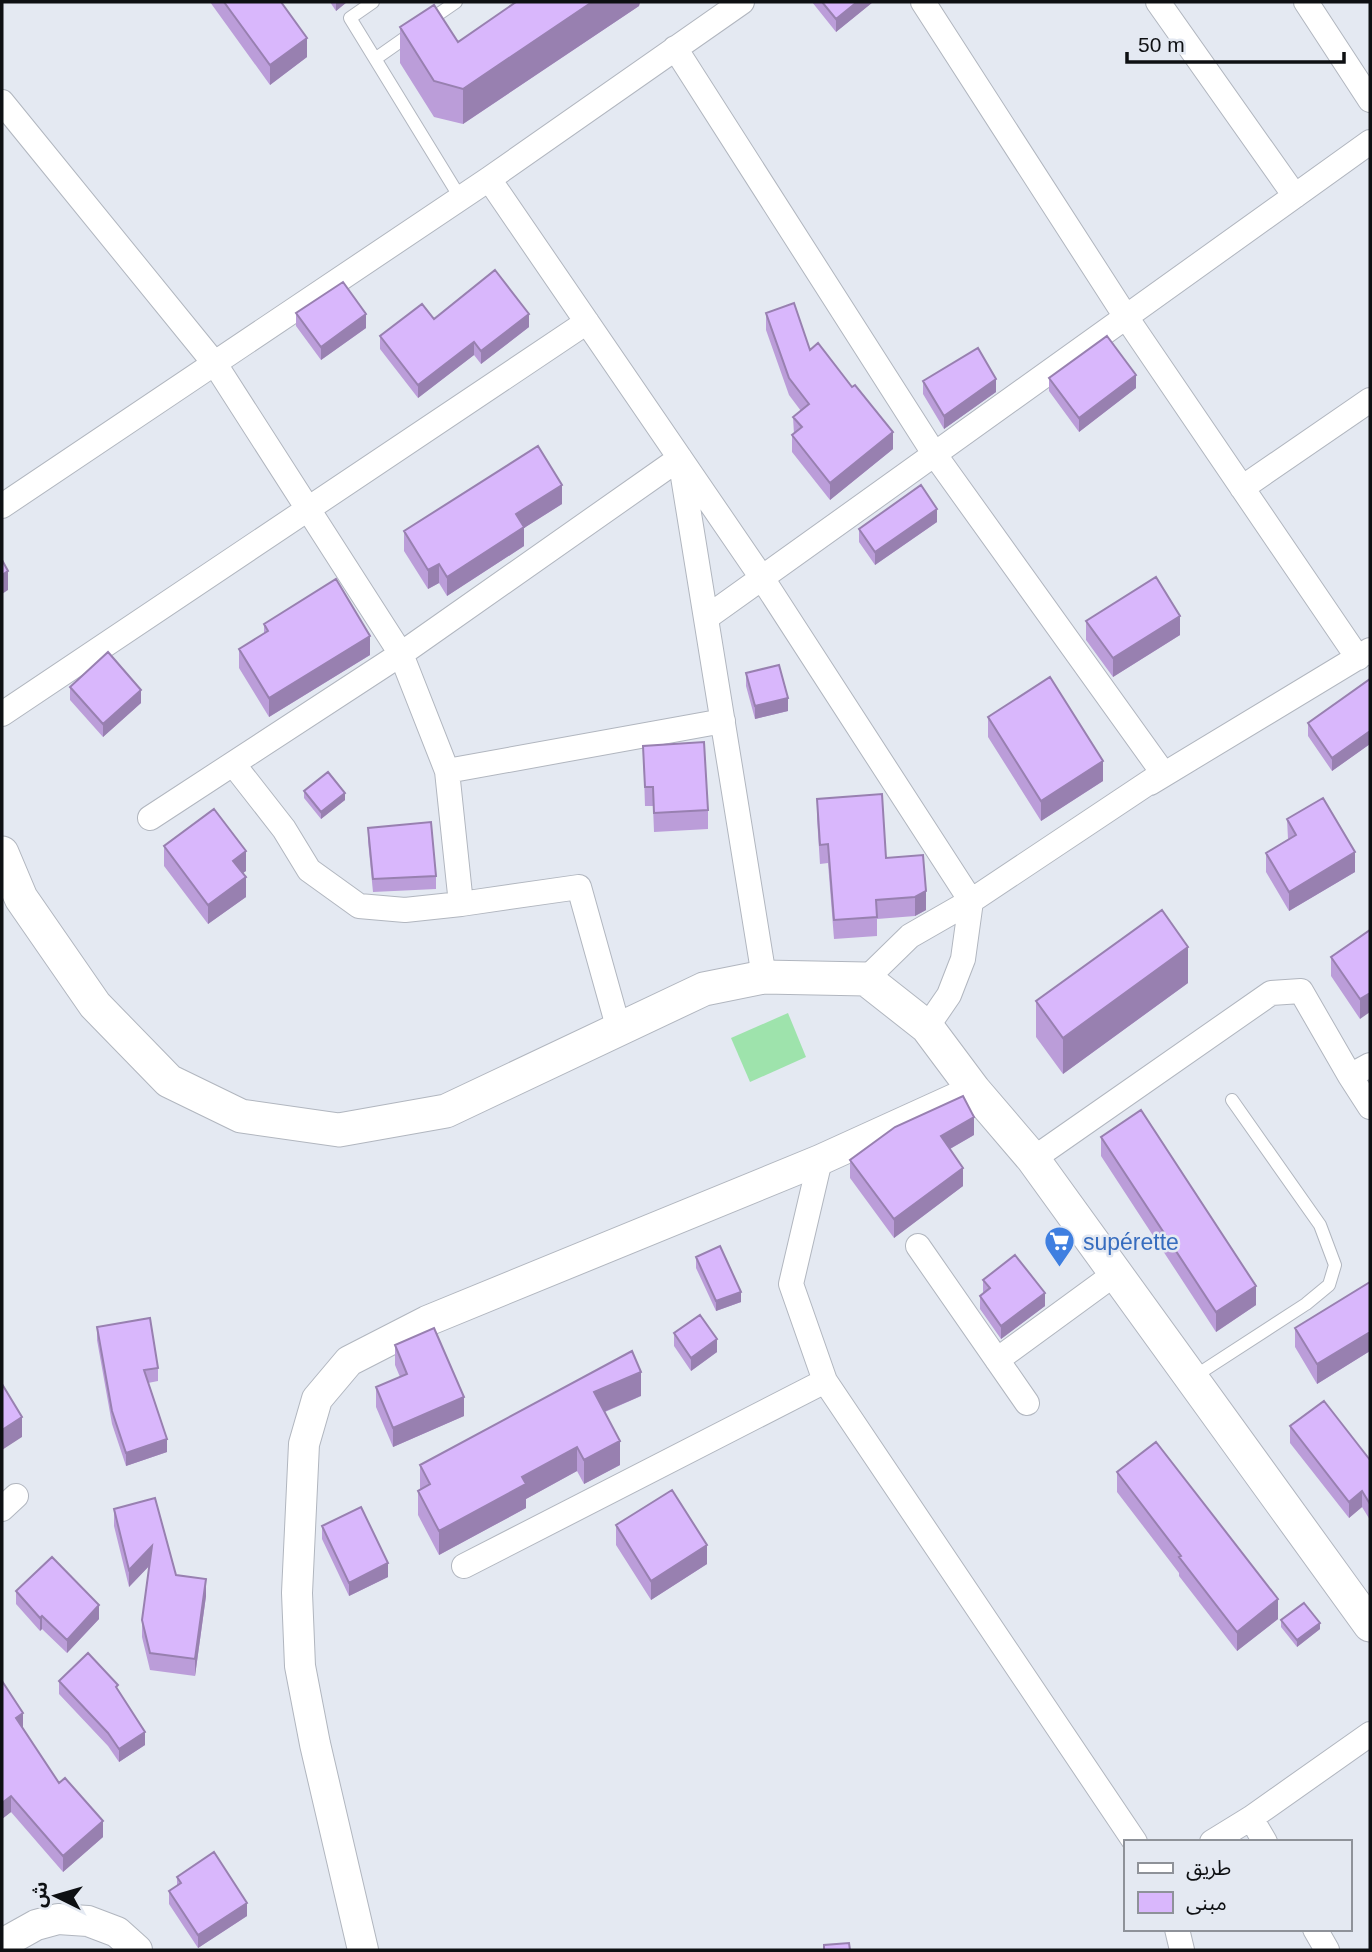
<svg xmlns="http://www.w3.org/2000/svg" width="1372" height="1952" font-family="Helvetica,'Noto Sans Arabic',sans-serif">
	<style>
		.green { fill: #9ee3ac }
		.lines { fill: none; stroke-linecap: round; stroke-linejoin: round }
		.service-casing { stroke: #b1b6bf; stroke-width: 14 }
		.minor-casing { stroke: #b1b6bf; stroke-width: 26 }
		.tertiary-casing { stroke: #b1b6bf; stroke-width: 32 }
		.secondary-casing { stroke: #b1b6bf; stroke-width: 35 }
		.service { stroke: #fff; stroke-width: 12 }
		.minor { stroke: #fff; stroke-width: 24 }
		.tertiary { stroke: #fff; stroke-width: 30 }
		.secondary { stroke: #fff; stroke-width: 33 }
		.wall { fill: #bb9dd9 }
		.shaded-wall { fill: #9880b0 }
		.building { fill: #d9b7fc; stroke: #9880b0; stroke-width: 2 }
		.labels { text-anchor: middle; stroke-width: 5; stroke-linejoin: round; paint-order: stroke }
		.shop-label { font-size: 23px; fill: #366cbe; stroke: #e4e9f2; text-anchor: start }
	</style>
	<rect width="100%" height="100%" fill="#e4e9f2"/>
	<path class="green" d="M 788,1013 L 806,1057 L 750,1082 L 731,1038 Z"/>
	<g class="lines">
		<defs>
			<path id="service" d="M 373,2 L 350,18 L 461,199
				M 427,22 L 456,2
				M 375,59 L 412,33
				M 1192,1378 L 1306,1304 L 1329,1285 L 1335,1265 L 1320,1225 L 1232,1100"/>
			<path id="minor" d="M 923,2 L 1126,317 L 1358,658
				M 1158,2 L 1295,196
				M 1306,2 L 1370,100
				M 675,48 L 935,455 L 1163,773 L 971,901 L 910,936 L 866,979
				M 2,102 L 215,364 L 401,654 L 447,771
				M 489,179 L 762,578 L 971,901 L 963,959 L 949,995 L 927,1027
				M 1242,488 L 1370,400
				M 2,506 L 489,179 L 742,2
				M 706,618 L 1370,142
				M 2,714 L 587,322
				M 234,765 L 284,829 L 309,870 L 359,906 L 405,910 L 461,904
				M 1150,783 L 1370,650
				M 150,818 L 401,654 L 680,458 L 764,977
				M 619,1030 L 579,887 L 461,904 L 447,771 L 723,721
				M 1350,1076 L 1370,1107
				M 1033,1159 L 1271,993 L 1301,991 L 1350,1076 L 1370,1065
				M 918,1246 L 1027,1403
				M 997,1360 L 1116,1273
				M 825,1381 L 1135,1842
				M 2,1509 L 16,1496
				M 464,1566 L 825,1381 L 791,1284 L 820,1160
				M 1251,1818 L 1265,1842
				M 1212,1842 L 1251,1818 L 1370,1734
				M 1177,1929 L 1182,1950
				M 1315,1929 L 1327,1950"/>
			<path id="tertiary" d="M 2,1944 L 36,1925 L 58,1919 L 88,1921 L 117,1932 L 137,1950
				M 363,1950 L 315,1744 L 300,1666 L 297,1593 L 304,1444 L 317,1399 L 349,1361 L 427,1321 L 820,1160 L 974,1090"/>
			<path id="secondary" d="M 2,853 L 21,898 L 95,1005 L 169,1081 L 241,1116 L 339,1130 L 446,1111 L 704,989 L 764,977 L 866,979 L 927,1027 L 974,1090 L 1033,1159 L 1370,1625"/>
		</defs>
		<use href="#service" class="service-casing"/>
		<use href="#minor" class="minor-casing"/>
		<use href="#tertiary" class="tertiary-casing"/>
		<use href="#secondary" class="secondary-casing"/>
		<use href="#service" class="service"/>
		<use href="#minor" class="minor"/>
		<use href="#tertiary" class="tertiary"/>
		<use href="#secondary" class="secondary"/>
	</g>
	<path class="wall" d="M 210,2 L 281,2 L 307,57 L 270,85 Z
		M 330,2 L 347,2 L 336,11 Z
		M 516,2 L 640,2 L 639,6 L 463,124 L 434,117 L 400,63 L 400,27 L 458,42 Z
		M 812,2 L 873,2 L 836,32 Z
		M 296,313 L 366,328 L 321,360 L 296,326 Z
		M 766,313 L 810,350 L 893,449 L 830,500 L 792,452 L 792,435 L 794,434 L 793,417 L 801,411 L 789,395 L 766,330 Z
		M 434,319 L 529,327 L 481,364 L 474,355 L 418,398 L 380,349 L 380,336 Z
		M 1049,378 L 1136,388 L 1079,432 L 1049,391 Z
		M 923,381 L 996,392 L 944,429 L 923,394 Z
		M 562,504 L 524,528 L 524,546 L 447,596 L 439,583 L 428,589 L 404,551 L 404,531 Z
		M 937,522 L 875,565 L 859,542 L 859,529 Z
		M 1086,621 L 1180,635 L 1113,677 L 1086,640 Z
		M 264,624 L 370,655 L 269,717 L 239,668 L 239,649 L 264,633 Z
		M 746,673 L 788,711 L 755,719 L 746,686 Z
		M 1370,679 L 1370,744 L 1332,771 L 1308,736 L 1308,723 Z
		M 70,687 L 141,703 L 103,737 L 70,700 Z
		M 988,717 L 1103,781 L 1041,821 L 988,737 Z
		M 643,746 L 708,810 L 708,829 L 654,832 L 653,806 L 645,806 Z
		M 304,791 L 345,800 L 321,819 L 304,798 Z
		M 817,799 L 886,858 L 926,910 L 915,916 L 877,919 L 877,936 L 834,939 L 828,863 L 820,864 L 817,818 Z
		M 1287,819 L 1355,872 L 1289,911 L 1266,872 L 1266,853 L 1288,839 Z
		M 368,828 L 436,876 L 436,889 L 373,892 L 368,841 Z
		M 164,846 L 246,871 L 242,873 L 246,897 L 208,924 L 164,866 Z
		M 1370,930 L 1360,1019 L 1331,976 L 1331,957 Z
		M 1188,983 L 1063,1074 L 1036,1037 L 1036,1001 Z
		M 974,1135 L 950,1149 L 963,1186 L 894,1238 L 850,1178 L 850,1160 Z
		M 1101,1137 L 1256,1305 L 1216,1332 L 1101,1156 Z
		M 696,1257 L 741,1302 L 716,1311 L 696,1268 Z
		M 983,1280 L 1045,1306 L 1001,1339 L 980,1309 L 980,1296 L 983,1293 Z
		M 1370,1282 L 1370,1351 L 1317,1384 L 1295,1347 L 1295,1328 Z
		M 97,1327 L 158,1368 L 158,1381 L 148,1383 L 167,1452 L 126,1466 L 112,1424 L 97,1340 Z
		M 674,1333 L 717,1352 L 691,1371 L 674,1346 Z
		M 395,1345 L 464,1416 L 393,1447 L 376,1407 L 376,1387 L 400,1377 L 395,1365 Z
		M 641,1396 L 605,1412 L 620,1465 L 584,1484 L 577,1471 L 526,1499 L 526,1508 L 439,1555 L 418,1515 L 418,1491 L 420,1490 L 420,1465 Z
		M 1290,1426 L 1370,1460 L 1370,1520 L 1362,1507 L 1349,1518 L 1290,1443 Z
		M 1117,1472 L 1278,1619 L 1237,1651 L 1179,1576 L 1179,1573 L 1117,1492 Z
		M 114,1509 L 176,1575 L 206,1596 L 195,1676 L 150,1670 L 142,1637 L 142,1620 L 149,1566 L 129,1587 L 114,1526 Z
		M 616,1525 L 707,1564 L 651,1600 L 616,1545 Z
		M 322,1526 L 388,1577 L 349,1596 L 322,1539 Z
		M 16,1591 L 99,1619 L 67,1653 L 42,1629 L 40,1631 L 16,1604 Z
		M 1281,1620 L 1320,1629 L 1297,1647 L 1281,1627 Z
		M 2,1681 L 23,1729 L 59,1783 L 103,1837 L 63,1872 L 11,1812 L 2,1819 Z
		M 59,1681 L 118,1690 L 145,1745 L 119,1762 L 108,1746 L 59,1694 Z
		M 177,1877 L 247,1916 L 198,1948 L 169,1904 L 169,1891 L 177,1886 Z"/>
	<path class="shaded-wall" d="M 336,2 L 347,2 L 336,11 Z
		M 592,2 L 640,2 L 639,6 L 463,124 L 463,89 Z
		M 857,2 L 873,2 L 836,32 L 836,19 Z
		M 307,38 L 307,57 L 270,85 L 270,65 Z
		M 366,314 L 366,328 L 321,360 L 321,347 Z
		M 529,314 L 529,327 L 481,364 L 481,351 Z
		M 474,342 L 474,355 L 418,398 L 418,385 Z
		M 1136,375 L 1136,388 L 1079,432 L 1079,418 Z
		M 996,379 L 996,392 L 944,429 L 944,416 Z
		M 893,432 L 893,449 L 830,500 L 830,483 Z
		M 562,485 L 562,504 L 524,528 L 524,546 L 447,596 L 447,577 L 516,514 Z
		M 937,509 L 937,522 L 875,565 L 875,552 Z
		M 439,564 L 439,583 L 428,589 L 428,570 Z
		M 8,571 L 8,590 L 2,594 L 2,575 Z
		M 1180,616 L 1180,635 L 1113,677 L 1113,658 Z
		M 370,636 L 370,655 L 269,717 L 269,698 Z
		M 141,690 L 141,703 L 103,737 L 103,724 Z
		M 788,698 L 788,711 L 755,719 L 755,706 Z
		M 1370,731 L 1370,744 L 1332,771 L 1332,758 Z
		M 1103,761 L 1103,781 L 1041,821 L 1041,801 Z
		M 345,793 L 345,800 L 321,819 L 321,812 Z
		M 246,851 L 246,871 L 233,880 L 233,861 Z
		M 1355,852 L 1355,872 L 1289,911 L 1289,892 Z
		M 246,877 L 246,897 L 208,924 L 208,905 Z
		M 926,891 L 926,910 L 915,916 L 915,897 Z
		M 1188,947 L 1188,983 L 1063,1074 L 1063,1038 Z
		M 1370,993 L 1370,1012 L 1360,1019 L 1360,999 Z
		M 974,1117 L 974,1135 L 941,1154 L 941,1136 Z
		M 963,1168 L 963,1186 L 894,1238 L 894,1219 Z
		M 1256,1286 L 1256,1305 L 1216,1332 L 1216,1312 Z
		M 741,1292 L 741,1302 L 716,1311 L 716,1301 Z
		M 1045,1293 L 1045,1306 L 1001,1339 L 1001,1326 Z
		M 1370,1332 L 1370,1351 L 1317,1384 L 1317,1364 Z
		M 717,1339 L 717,1352 L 691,1371 L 691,1358 Z
		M 641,1372 L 641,1396 L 594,1416 L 594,1392 Z
		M 464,1397 L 464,1416 L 393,1447 L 393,1428 Z
		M 22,1417 L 22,1437 L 2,1450 L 2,1430 Z
		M 167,1439 L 167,1452 L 126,1466 L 126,1453 Z
		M 620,1441 L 620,1465 L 584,1484 L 584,1460 Z
		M 577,1447 L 577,1471 L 526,1499 L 526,1508 L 439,1555 L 439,1531 L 522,1477 Z
		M 1362,1491 L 1362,1507 L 1349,1518 L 1349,1502 Z
		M 707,1545 L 707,1564 L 651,1600 L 651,1581 Z
		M 152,1546 L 152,1563 L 129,1587 L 129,1570 Z
		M 388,1563 L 388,1577 L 349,1596 L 349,1583 Z
		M 206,1579 L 206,1596 L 195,1676 L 195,1659 Z
		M 1278,1599 L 1278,1619 L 1237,1651 L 1237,1632 Z
		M 99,1605 L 99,1619 L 67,1653 L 67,1640 Z
		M 42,1616 L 42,1629 L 40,1631 L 40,1618 Z
		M 1320,1623 L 1320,1629 L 1297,1647 L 1297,1640 Z
		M 23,1713 L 23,1729 L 16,1718 Z
		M 145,1732 L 145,1745 L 119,1762 L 119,1749 Z
		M 11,1796 L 11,1812 L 2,1819 L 2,1803 Z
		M 103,1821 L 103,1837 L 63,1872 L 63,1856 Z
		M 247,1903 L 247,1916 L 198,1948 L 198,1935 Z"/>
	<path class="building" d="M 224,2 L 281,2 L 307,38 L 270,65 Z
		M 516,2 L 592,2 L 463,89 L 434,81 L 400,27 L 434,5 L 458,42 Z
		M 822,2 L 857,2 L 836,19 Z
		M 495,270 L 529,314 L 481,351 L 474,342 L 418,385 L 380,336 L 422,304 L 434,319 Z
		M 343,282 L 366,314 L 321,347 L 296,313 Z
		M 794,303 L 810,350 L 818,343 L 852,387 L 855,385 L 893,432 L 830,483 L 792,435 L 802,427 L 793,417 L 809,404 L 789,378 L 766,313 Z
		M 1107,336 L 1136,375 L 1079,418 L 1049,378 Z
		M 978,348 L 996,379 L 944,416 L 923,381 Z
		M 538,446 L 562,485 L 516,514 L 524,527 L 447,577 L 439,564 L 428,570 L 404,531 Z
		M 921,485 L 937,509 L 875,552 L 859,529 Z
		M 2,560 L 8,571 L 2,575 Z
		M 1156,577 L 1180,616 L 1113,658 L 1086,621 Z
		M 336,579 L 370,636 L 269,698 L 239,649 L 268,631 L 264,624 Z
		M 108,652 L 141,690 L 103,724 L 70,687 Z
		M 779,665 L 788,698 L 755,706 L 746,673 Z
		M 1050,677 L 1103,761 L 1041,801 L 988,717 Z
		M 1370,679 L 1370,731 L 1332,758 L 1308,723 Z
		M 704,742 L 708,810 L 654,813 L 653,787 L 645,787 L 643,746 Z
		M 328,772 L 345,793 L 321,812 L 304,791 Z
		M 882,794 L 886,858 L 923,855 L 926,891 L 915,897 L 876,900 L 877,917 L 834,920 L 828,844 L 820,845 L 817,799 Z
		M 1323,798 L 1355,852 L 1289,892 L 1266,853 L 1296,835 L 1287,819 Z
		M 214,809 L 246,851 L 233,861 L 246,877 L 208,905 L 164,846 Z
		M 431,822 L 436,876 L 373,879 L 368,828 Z
		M 1162,910 L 1188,947 L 1063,1038 L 1036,1001 Z
		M 1370,930 L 1370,993 L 1360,999 L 1331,957 Z
		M 963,1096 L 974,1117 L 941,1136 L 963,1168 L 894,1219 L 850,1160 L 895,1127 Z
		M 1141,1110 L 1256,1286 L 1216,1312 L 1101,1137 Z
		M 720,1246 L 741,1292 L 716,1301 L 696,1257 Z
		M 1015,1255 L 1045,1293 L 1001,1326 L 980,1296 L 990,1288 L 983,1280 Z
		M 1370,1282 L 1370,1332 L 1317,1364 L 1295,1328 Z
		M 700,1315 L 717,1339 L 691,1358 L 674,1333 Z
		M 150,1318 L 158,1368 L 144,1370 L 167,1439 L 126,1453 L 112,1411 L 97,1327 Z
		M 434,1328 L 464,1397 L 393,1428 L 376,1387 L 407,1374 L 395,1345 Z
		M 632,1351 L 641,1372 L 594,1392 L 620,1441 L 584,1460 L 577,1447 L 522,1477 L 526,1484 L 439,1531 L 418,1491 L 430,1484 L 420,1465 Z
		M 2,1384 L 22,1417 L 2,1430 Z
		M 1324,1401 L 1370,1460 L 1370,1504 L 1362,1491 L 1349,1502 L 1290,1426 Z
		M 1156,1442 L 1278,1599 L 1237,1632 L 1179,1557 L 1181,1556 L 1117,1472 Z
		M 672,1490 L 707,1545 L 651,1581 L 616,1525 Z
		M 155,1498 L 176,1575 L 206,1579 L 195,1659 L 150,1653 L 142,1620 L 152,1546 L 129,1570 L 114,1509 Z
		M 361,1507 L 388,1563 L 349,1583 L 322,1526 Z
		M 52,1557 L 99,1605 L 67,1640 L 42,1616 L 40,1618 L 16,1591 Z
		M 1304,1603 L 1320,1623 L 1297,1640 L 1281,1620 Z
		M 88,1653 L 118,1685 L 116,1687 L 145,1732 L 119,1749 L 108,1733 L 59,1681 Z
		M 2,1681 L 23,1713 L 16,1718 L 59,1783 L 65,1778 L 103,1821 L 63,1856 L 11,1796 L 2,1803 Z
		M 214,1852 L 247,1903 L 198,1935 L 169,1891 L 181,1883 L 177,1877 Z
		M 849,1943 L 850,1950 L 824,1950 L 824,1945 Z"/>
	<defs>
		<symbol id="supermarket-pin" viewBox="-11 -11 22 30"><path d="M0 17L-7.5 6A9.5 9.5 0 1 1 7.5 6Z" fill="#3f7fe0" stroke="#e4e9f2"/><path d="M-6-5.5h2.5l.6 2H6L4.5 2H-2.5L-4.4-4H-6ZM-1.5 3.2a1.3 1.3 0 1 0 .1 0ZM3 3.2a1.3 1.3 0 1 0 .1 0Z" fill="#fff"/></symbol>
	</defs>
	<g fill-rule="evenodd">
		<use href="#supermarket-pin" x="1042" y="1224" width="35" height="47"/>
	</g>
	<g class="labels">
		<g class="shop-label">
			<text x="1083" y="1250">supérette</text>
		</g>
	</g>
	<rect width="1372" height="1952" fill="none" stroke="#0e1013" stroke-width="7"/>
	<rect x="1124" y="1840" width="228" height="91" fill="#e4e9f2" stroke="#8e9299" stroke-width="2"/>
	<rect x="1138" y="1863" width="35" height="10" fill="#ffffff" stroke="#8e9299" stroke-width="2"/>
	<text x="1186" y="1875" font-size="21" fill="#0e1013">طريق</text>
	<rect x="1138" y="1892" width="35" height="21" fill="#d9b7fc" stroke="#8e9299" stroke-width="2"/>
	<text x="1186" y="1910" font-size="21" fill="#0e1013">مبنى</text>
	<g transform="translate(56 1896) rotate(275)" stroke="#e4e9f2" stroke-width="5" paint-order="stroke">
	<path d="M0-5L12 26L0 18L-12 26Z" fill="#0e1013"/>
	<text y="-10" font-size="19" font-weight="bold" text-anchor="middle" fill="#0e1013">ش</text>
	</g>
	<path d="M1127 52v10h217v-10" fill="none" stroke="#0e1013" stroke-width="3.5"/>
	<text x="1138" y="52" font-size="21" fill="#0e1013" stroke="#e4e9f2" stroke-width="5" paint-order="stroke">50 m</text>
</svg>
